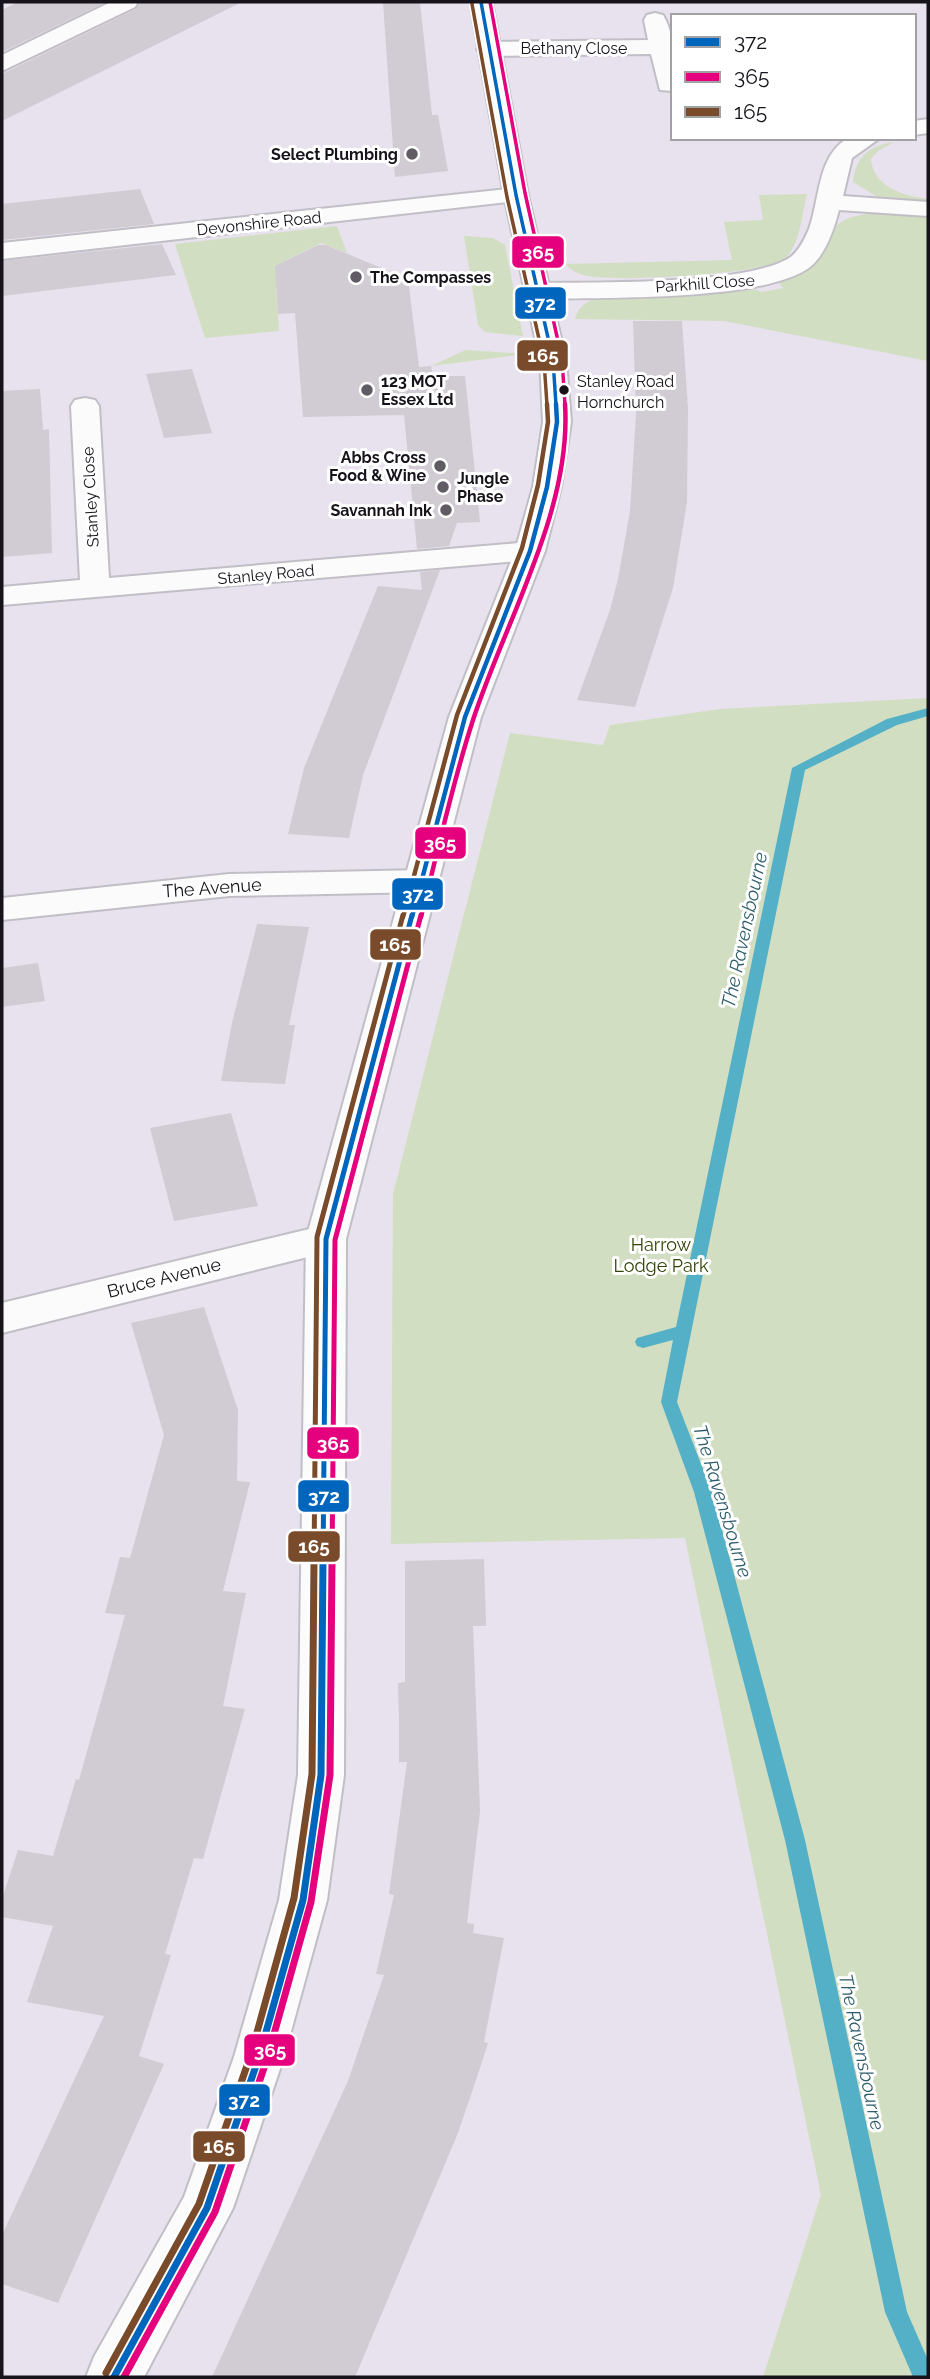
<svg xmlns="http://www.w3.org/2000/svg" width="930" height="2379" font-family="Raleway,sans-serif">
	<style>
		.green { fill: #d2dec1 }
		.lines { fill: none; stroke-linecap: round; stroke-linejoin: round }
		.stream { fill: #54b0c7; fill-rule: evenodd }
		.building { fill: #d1cbd3 }
		.street-casing { stroke: #c1bec6; stroke-width: 4 }
		.secondary-casing { stroke: #c1bec6; stroke-width: 4 }
		.street { fill: #fbfbfc; fill-rule: evenodd }
		.secondary { fill: #fbfbfc; fill-rule: evenodd }
		.bus-1-far3-casing { stroke: #fff; stroke-width: 7 }
		.bus-1-far2-casing { stroke: #fff; stroke-width: 9 }
		.bus-1-far1-casing { stroke: #fff; stroke-width: 10 }
		.bus-1-casing { stroke: #fff; stroke-width: 12 }
		.bus-2-far3-casing { stroke: #fff; stroke-width: 7 }
		.bus-2-far2-casing { stroke: #fff; stroke-width: 9 }
		.bus-2-far1-casing { stroke: #fff; stroke-width: 10 }
		.bus-2-casing { stroke: #fff; stroke-width: 12 }
		.bus-3-far3-casing { stroke: #fff; stroke-width: 7 }
		.bus-3-far2-casing { stroke: #fff; stroke-width: 9 }
		.bus-3-far1-casing { stroke: #fff; stroke-width: 10 }
		.bus-3-casing { stroke: #fff; stroke-width: 12 }
		.bus-1-far3 { stroke: #0065bd; stroke-width: 3.5 }
		.bus-1-far2 { stroke: #0065bd; stroke-width: 4.5 }
		.bus-1-far1 { stroke: #0065bd; stroke-width: 5 }
		.bus-1 { stroke: #0065bd; stroke-width: 7 }
		.bus-2-far3 { stroke: #e5007d; stroke-width: 3.5 }
		.bus-2-far2 { stroke: #e5007d; stroke-width: 4.5 }
		.bus-2-far1 { stroke: #e5007d; stroke-width: 5 }
		.bus-2 { stroke: #e5007d; stroke-width: 7 }
		.bus-3-far3 { stroke: #7a4b2a; stroke-width: 3.5 }
		.bus-3-far2 { stroke: #7a4b2a; stroke-width: 4.5 }
		.bus-3-far1 { stroke: #7a4b2a; stroke-width: 5 }
		.bus-3 { stroke: #7a4b2a; stroke-width: 7 }
		.poi-dot { fill: #605b64; stroke: #fff; stroke-width: 2.5 }
		.bus-dot { fill: #17131a; stroke: #fff; stroke-width: 2.5 }
		.labels { text-anchor: middle; stroke-width: 6; stroke-linejoin: round; paint-order: stroke }
		.far-street-label { font-size: 16px; fill: #17131a; stroke: #fff }
		.far-poi-label { font-size: 16px; font-weight: bold; fill: #17131a; stroke: #fff; text-anchor: end }
		.bus-label { font-size: 16px; fill: #17131a; stroke: #fff; text-anchor: start }
		.street-label { font-size: 18px; fill: #17131a; stroke: #fff }
		.park-label { font-size: 18px; fill: #314408; stroke: #fff }
		.water-label { font-size: 19px; font-style: italic; fill: #2d5d6a; stroke: #fff }
		.line-badge { stroke: #fff; stroke-width: 2.5 }
		.badge-label { font-size: 19px; text-anchor: middle; font-weight: bold; fill: #fff }
	</style>
	<rect width="100%" height="100%" fill="#e7e2ed"/>
	<path class="green" d="M 894,142 L 878,151 L 871,159 C 873,187 904,196 928,199 L 928,202 L 876,196 L 853,182 C 856,156 869,146 894,142 Z
		M 807,194 C 802,213 800,247 784,259 C 760,275 619,282 588,276 C 579,274 571,271 566,264 L 732,260 L 724,222 L 763,220 L 759,195 Z
		M 879,213 L 928,215 L 928,361 L 724,321 L 575,319 C 580,302 591,300 607,295 L 754,289 L 762,292 L 783,288 L 779,283 C 793,277 808,273 818,261 C 826,252 827,241 833,231 C 841,216 863,214 879,213 Z
		M 337,226 L 347,253 L 321,243 L 286,260 L 290,286 L 276,287 L 279,331 L 205,338 L 175,244 Z
		M 464,236 L 493,238 L 505,245 L 523,336 L 485,332 L 478,325 Z
		M 466,350 L 526,354 L 431,366 Z
		M 928,698 L 928,2377 L 763,2377 L 821,2195 L 685,1538 L 391,1544 L 393,1194 L 510,733 L 603,745 L 610,725 L 720,709 Z"/>
	<g class="lines">
		<path class="stream" d="M 928,708 L 928,716 L 897,725 L 805,770 L 677,1402 L 712,1492 L 805,1840 L 907,2312 L 928,2360 L 928,2377 L 913,2377 L 885,2312 L 785,1840 L 694,1492 L 661,1402 L 673,1340 L 643,1348 L 637,1346 L 635,1342 L 637,1338 L 676,1327 L 792,768 L 887,719 Z"/>
	</g>
	<path class="building" d="M 18,2 L 106,2 L 2,52 L 2,10 Z
		M 141,2 L 242,2 L 2,121 L 2,74 L 136,9 Z
		M 383,2 L 420,2 L 432,115 L 438,115 L 448,171 L 395,177 Z
		M 140,189 L 154,224 L 2,240 L 2,204 Z
		M 162,244 L 176,275 L 2,296 L 2,261 Z
		M 318,245 L 326,245 L 408,279 L 419,367 L 431,366 L 433,376 L 465,376 L 480,522 L 457,523 L 449,546 L 417,549 L 404,415 L 303,417 L 295,313 L 278,314 L 275,266 Z
		M 633,321 L 682,321 L 688,408 L 687,502 L 673,588 L 635,707 L 577,700 L 610,610 L 618,579 L 630,511 L 636,415 Z
		M 192,369 L 212,433 L 164,438 L 146,374 Z
		M 40,389 L 43,430 L 49,429 L 52,553 L 2,557 L 2,391 Z
		M 440,570 L 363,775 L 349,838 L 288,834 L 304,768 L 378,586 L 422,590 L 420,572 Z
		M 257,924 L 309,927 L 289,1025 L 295,1025 L 285,1084 L 221,1081 L 232,1023 Z
		M 38,963 L 45,1001 L 2,1007 L 2,968 Z
		M 231,1113 L 258,1206 L 174,1221 L 150,1128 Z
		M 204,1307 L 238,1410 L 237,1481 L 250,1482 L 223,1591 L 246,1593 L 223,1706 L 245,1709 L 203,1859 L 194,1858 L 165,1954 L 171,1955 L 139,2056 L 164,2064 L 58,2303 L 2,2284 L 2,2235 L 104,2016 L 27,2002 L 53,1926 L 2,1917 L 2,1899 L 18,1850 L 53,1856 L 76,1779 L 79,1780 L 125,1615 L 105,1613 L 120,1557 L 130,1558 L 164,1435 L 131,1323 Z
		M 484,1559 L 486,1626 L 473,1626 L 480,1811 L 467,1923 L 474,1924 L 473,1933 L 504,1938 L 484,2042 L 488,2043 L 480,2068 L 458,2133 L 355,2377 L 212,2377 L 348,2081 L 384,1975 L 376,1974 L 394,1895 L 389,1894 L 407,1762 L 399,1762 L 399,1722 L 398,1683 L 405,1682 L 405,1561 Z"/>
	<g class="lines">
		<defs>
			<path id="street" d="M 111,2 L 138,2 L 135,7 L 2,71 L 2,55 Z
				M 655,13 L 663,15 C 676,35 673,68 673,91 L 660,90 L 651,54 L 488,56 L 480,54 L 477,49 L 480,44 L 488,42 L 648,40 L 644,20 L 647,15 Z
				M 928,119 L 928,133 L 914,135 L 914,121 Z
				M 848,138 L 880,138 L 852,158 L 843,196 L 928,202 L 928,216 L 839,210 C 834,229 826,254 810,267 C 764,302 599,297 538,299 L 529,296 L 525,291 L 529,286 L 538,283 C 592,282 752,286 792,256 C 800,249 805,238 809,229 C 820,199 817,156 848,138 Z
				M 516,188 L 525,190 L 528,195 L 525,200 L 2,259 L 2,243 Z
				M 85,398 L 95,400 L 99,406 L 109,578 L 530,542 L 540,545 L 545,551 L 540,557 L 530,560 L 2,605 L 2,587 L 80,580 L 71,406 L 75,400 Z
				M 424,870 L 436,874 L 441,881 L 436,888 L 424,892 L 229,896 L 2,920 L 2,898 L 229,874 Z
				M 326,1225 L 340,1229 L 346,1239 L 340,1249 L 2,1333 L 2,1303 Z"/>
			<path id="secondary" d="M 470,2 L 492,2 L 528,195 L 566,360 L 571,422 L 561,487 L 545,551 L 481,717 L 346,1239 L 344,1775 L 327,1900 L 284,2057 L 233,2208 L 144,2377 L 86,2377 L 94,2357 L 184,2197 L 234,2057 L 279,1900 L 298,1775 L 306,1239 L 449,717 L 515,551 L 533,487 L 543,422 L 540,360 L 504,195 Z"/>
		</defs>
		<use href="#street" class="street-casing"/>
		<use href="#secondary" class="secondary-casing"/>
		<use href="#street" class="street"/>
		<use href="#secondary" class="secondary"/>
		<defs>
			<path id="bus-1-far3" d="M 481,2 L 516,195 L 553,360 L 556,405"/>
			<path id="bus-1-far2" d="M 412,917 L 465,717 L 530,551 L 547,487 L 557,422 L 556,404"/>
			<path id="bus-1-far1" d="M 323,1563 L 326,1239 L 412,915"/>
			<path id="bus-1" d="M 114,2377 L 207,2208 L 259,2057 L 303,1900 L 321,1775 L 323,1561"/>
			<path id="bus-2-far3" d="M 490,2 L 525,193 L 562,359 L 565,405"/>
			<path id="bus-2-far2" d="M 421,917 C 438,851 452,784 473,720 C 505,621 572,510 565,404"/>
			<path id="bus-2-far1" d="M 332,1563 L 335,1240 L 421,915"/>
			<path id="bus-2" d="M 124,2377 L 215,2212 L 267,2059 L 311,1902 L 330,1775 L 332,1561"/>
			<path id="bus-3-far3" d="M 472,4 L 507,197 L 544,361 L 547,405"/>
			<path id="bus-3-far2" d="M 403,917 L 457,715 L 522,548 L 538,485 L 548,422 L 547,404"/>
			<path id="bus-3-far1" d="M 314,1563 L 317,1237 L 403,915"/>
			<path id="bus-3" d="M 106,2373 L 199,2204 L 251,2054 L 294,1898 L 312,1774 L 314,1561"/>
		</defs>
		<use href="#bus-1-far3" class="bus-1-far3-casing"/>
		<use href="#bus-1-far2" class="bus-1-far2-casing"/>
		<use href="#bus-1-far1" class="bus-1-far1-casing"/>
		<use href="#bus-1" class="bus-1-casing"/>
		<use href="#bus-2-far3" class="bus-2-far3-casing"/>
		<use href="#bus-2-far2" class="bus-2-far2-casing"/>
		<use href="#bus-2-far1" class="bus-2-far1-casing"/>
		<use href="#bus-2" class="bus-2-casing"/>
		<use href="#bus-3-far3" class="bus-3-far3-casing"/>
		<use href="#bus-3-far2" class="bus-3-far2-casing"/>
		<use href="#bus-3-far1" class="bus-3-far1-casing"/>
		<use href="#bus-3" class="bus-3-casing"/>
		<use href="#bus-1-far3" class="bus-1-far3"/>
		<use href="#bus-1-far2" class="bus-1-far2"/>
		<use href="#bus-1-far1" class="bus-1-far1"/>
		<use href="#bus-1" class="bus-1"/>
		<use href="#bus-2-far3" class="bus-2-far3"/>
		<use href="#bus-2-far2" class="bus-2-far2"/>
		<use href="#bus-2-far1" class="bus-2-far1"/>
		<use href="#bus-2" class="bus-2"/>
		<use href="#bus-3-far3" class="bus-3-far3"/>
		<use href="#bus-3-far2" class="bus-3-far2"/>
		<use href="#bus-3-far1" class="bus-3-far1"/>
		<use href="#bus-3" class="bus-3"/>
	</g>
	<g class="poi-dot">
		<circle cx="412" cy="154" r="7"/>
		<circle cx="356" cy="277" r="7"/>
		<circle cx="367" cy="390" r="7"/>
		<circle cx="440" cy="466" r="7"/>
		<circle cx="443" cy="487" r="7"/>
		<circle cx="446" cy="510" r="7"/>
	</g>
	<circle class="bus-dot" cx="564" cy="390" r="6"/>
	<g class="labels">
		<g class="far-street-label">
			<text x="574" y="54">Bethany Close</text>
			<text transform="translate(259 223) rotate(-6)" y="6">Devonshire Road</text>
			<text transform="translate(705 283) rotate(-4)" y="6">Parkhill Close</text>
			<text transform="translate(90 497) rotate(-93)" y="6">Stanley Close</text>
			<text transform="translate(266 574) rotate(-5)" y="6">Stanley Road</text>
		</g>
		<g class="far-poi-label">
			<text x="398" y="160">Select Plumbing</text>
			<text x="370" y="283" text-anchor="start">The Compasses</text>
			<text x="381" y="387" text-anchor="start">123 MOT<tspan x="381" dy="18">Essex Ltd</tspan></text>
			<text x="426" y="463">Abbs Cross<tspan x="426" dy="18">Food &amp; Wine</tspan></text>
			<text x="457" y="484" text-anchor="start">Jungle<tspan x="457" dy="18">Phase</tspan></text>
			<text x="432" y="516">Savannah Ink</text>
		</g>
		<g class="bus-label">
			<text x="577" y="387">Stanley Road<tspan x="577" dy="21">Hornchurch</tspan></text>
		</g>
		<g class="street-label">
			<text transform="translate(212 888) rotate(-4)" y="6">The Avenue</text>
			<text transform="translate(164 1278) rotate(-14)" y="6">Bruce Avenue</text>
		</g>
		<g class="park-label">
			<text x="661" y="1251">Harrow<tspan x="661" dy="21">Lodge Park</tspan></text>
		</g>
		<g class="water-label">
			<text transform="translate(744 930) rotate(-78)" y="7">The Ravensbourne</text>
			<text transform="translate(723 1501) rotate(73)" y="7">The Ravensbourne</text>
			<text transform="translate(862 2052) rotate(78)" y="7">The Ravensbourne</text>
		</g>
	</g>
	<g class="line-badge">
		<rect x="511" y="235" width="54" height="34" rx="7" fill="#e5007d"/>
		<rect x="514" y="286" width="53" height="34" rx="7" fill="#0065bd"/>
		<rect x="516" y="339" width="53" height="33" rx="7" fill="#7a4b2a"/>
		<rect x="414" y="826" width="53" height="34" rx="7" fill="#e5007d"/>
		<rect x="391" y="877" width="53" height="34" rx="7" fill="#0065bd"/>
		<rect x="369" y="928" width="53" height="33" rx="7" fill="#7a4b2a"/>
		<rect x="306" y="1426" width="54" height="34" rx="7" fill="#e5007d"/>
		<rect x="297" y="1479" width="53" height="34" rx="7" fill="#0065bd"/>
		<rect x="287" y="1530" width="54" height="33" rx="7" fill="#7a4b2a"/>
		<rect x="243" y="2033" width="53" height="34" rx="7" fill="#e5007d"/>
		<rect x="218" y="2083" width="53" height="34" rx="7" fill="#0065bd"/>
		<rect x="192" y="2130" width="54" height="33" rx="7" fill="#7a4b2a"/>
	</g>
	<g class="badge-label">
		<text x="538" y="259">365</text>
		<text x="540" y="310">372</text>
		<text x="543" y="362">165</text>
		<text x="440" y="850">365</text>
		<text x="418" y="901">372</text>
		<text x="395" y="951">165</text>
		<text x="333" y="1450">365</text>
		<text x="324" y="1503">372</text>
		<text x="314" y="1553">165</text>
		<text x="270" y="2057">365</text>
		<text x="244" y="2107">372</text>
		<text x="219" y="2153">165</text>
	</g>
	<rect width="930" height="2379" fill="none" stroke="#17131a" stroke-width="7"/>
	<rect x="671" y="14" width="245" height="126" fill="#ffffff" stroke="#a2a1a3" stroke-width="2"/>
	<rect x="685" y="37" width="35" height="10" fill="#0065bd" stroke="#a2a1a3" stroke-width="2"/>
	<text x="734" y="49" font-size="21" fill="#17131a">372</text>
	<rect x="685" y="72" width="35" height="10" fill="#e5007d" stroke="#a2a1a3" stroke-width="2"/>
	<text x="734" y="84" font-size="21" fill="#17131a">365</text>
	<rect x="685" y="107" width="35" height="10" fill="#7a4b2a" stroke="#a2a1a3" stroke-width="2"/>
	<text x="734" y="119" font-size="21" fill="#17131a">165</text>
</svg>
